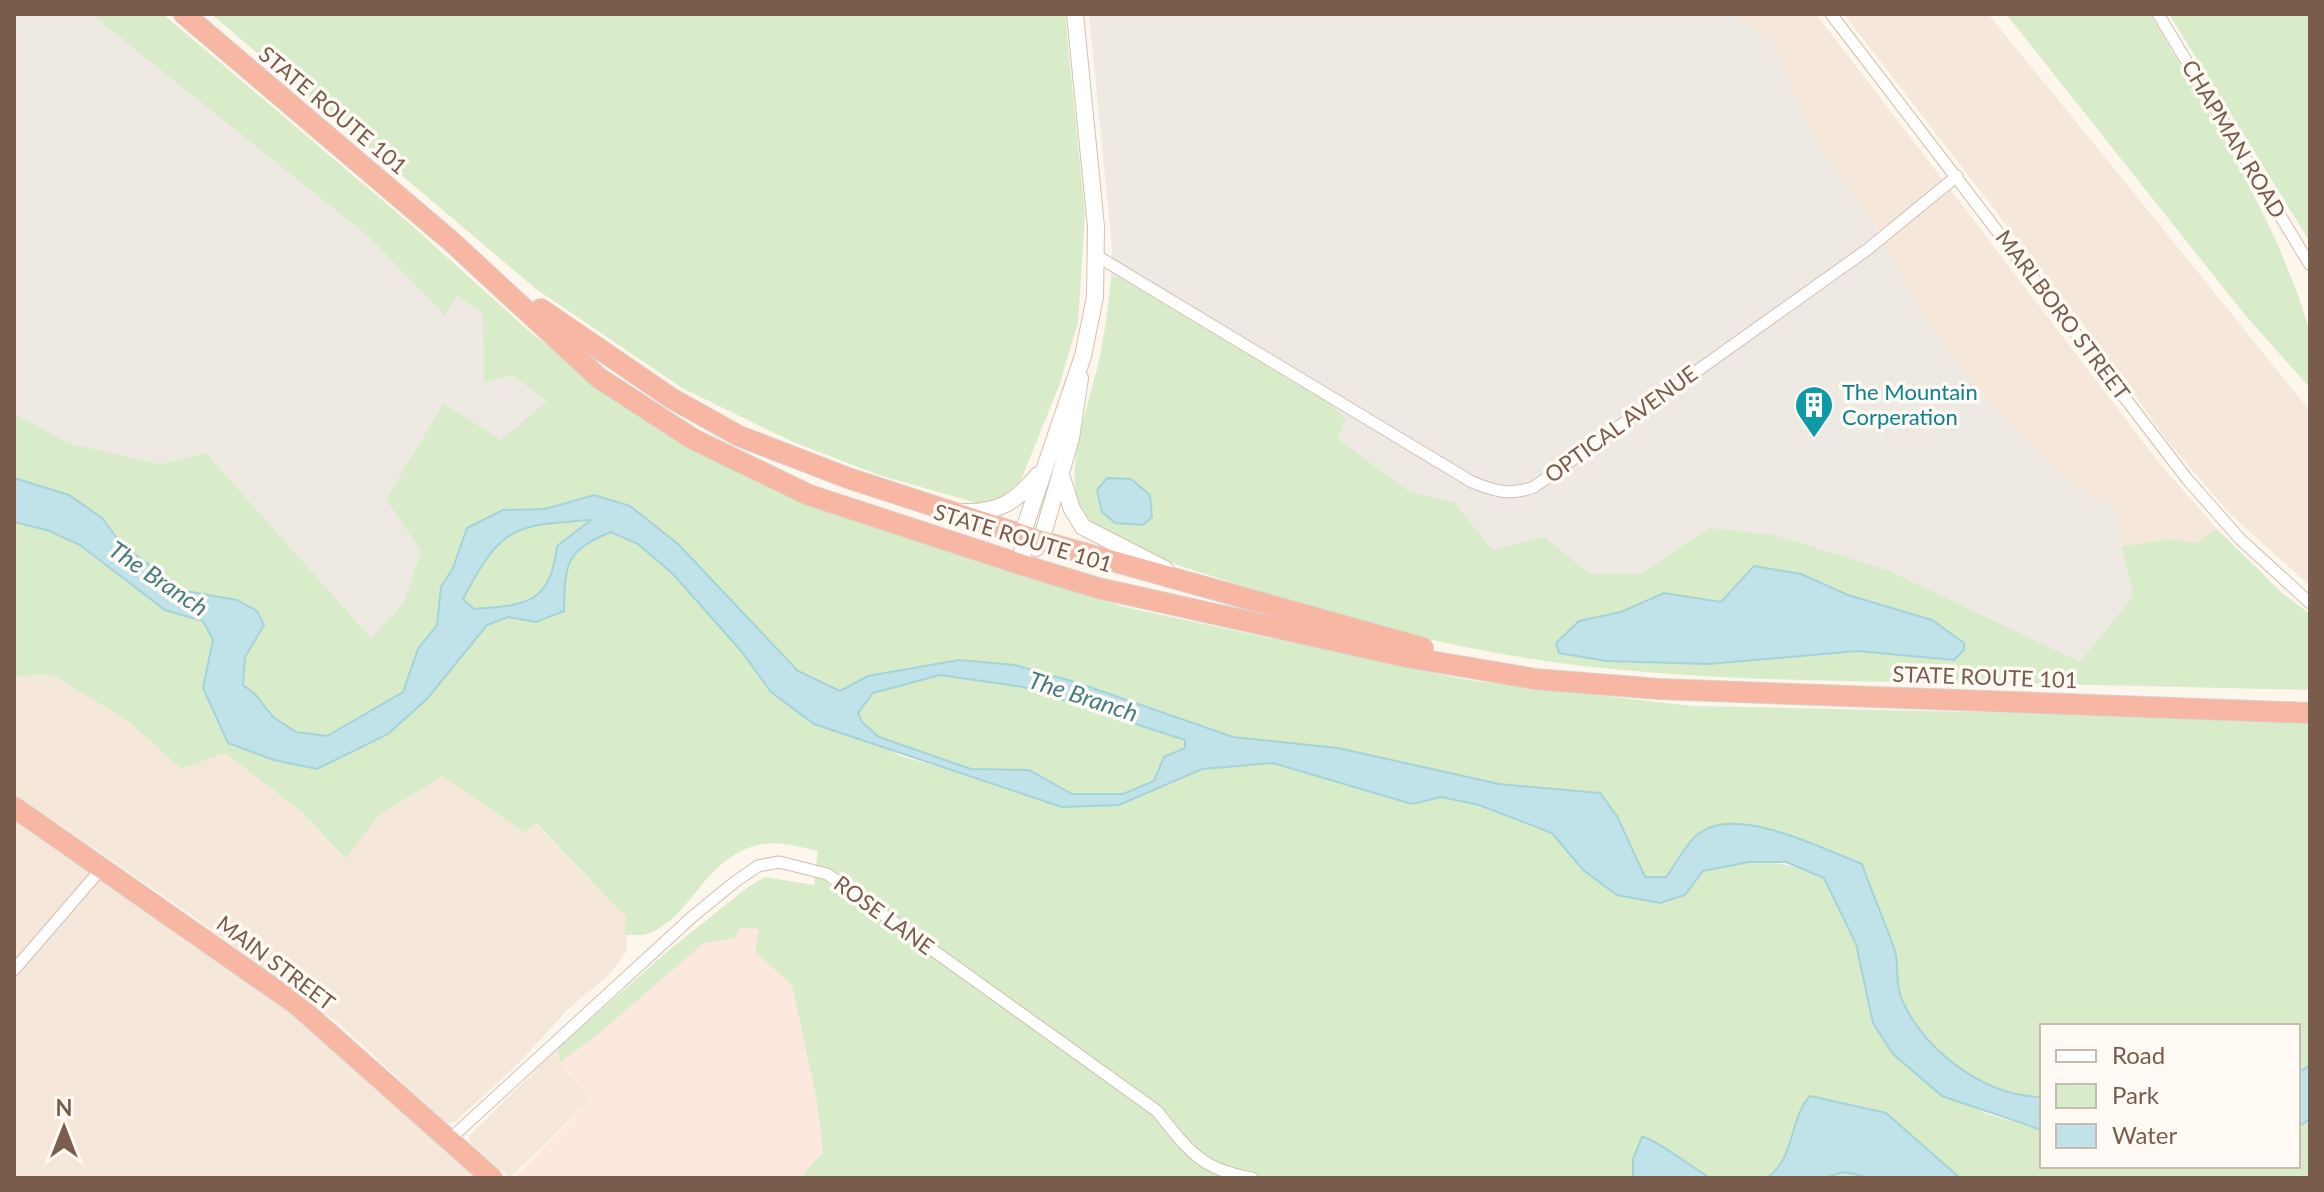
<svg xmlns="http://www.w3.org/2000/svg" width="2324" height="1192" font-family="Lato,sans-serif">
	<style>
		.residential { fill: #f5e8da }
		.commercial { fill: #fde8e0 }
		.industrial { fill: #efe9e4 }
		.green { fill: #d8ecc9; fill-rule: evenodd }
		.water { fill: #bfe3e8; stroke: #a5d3da; stroke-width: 2; fill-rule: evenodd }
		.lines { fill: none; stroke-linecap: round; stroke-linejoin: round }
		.street-casing { stroke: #d1beb0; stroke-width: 13 }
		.secondary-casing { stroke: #d6c0b0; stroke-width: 18 }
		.highway-casing { stroke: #dad1cd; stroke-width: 22 }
		.street { stroke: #fff; stroke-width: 11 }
		.secondary { stroke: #fff; stroke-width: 16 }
		.highway { stroke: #f7b7a3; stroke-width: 20 }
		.labels { text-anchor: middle; stroke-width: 7; stroke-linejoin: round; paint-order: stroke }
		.street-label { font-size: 22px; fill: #7a5c4d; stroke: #fffaf3 }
		.culture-label { font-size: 22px; fill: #0d838f; stroke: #fffaf3; text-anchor: start }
		.water-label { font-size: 24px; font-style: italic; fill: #437c86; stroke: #fffaf3 }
	</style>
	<rect width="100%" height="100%" fill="#fdf6ec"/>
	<path class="residential" d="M 1732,14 L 1816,14 L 2160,464 L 2217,529 L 2195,543 L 2172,539 L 2122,546 L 2113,506 L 2071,485 L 1989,403 L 1927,323 L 1877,230 L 1815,140 L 1771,40 Z
		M 1844,14 L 1988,14 L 2104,156 L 2310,411 L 2310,586 L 2228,512 L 2166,439 L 2105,353 Z
		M 53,675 L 129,722 L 181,769 L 225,753 L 299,810 L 345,859 L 377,817 L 442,776 L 525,833 L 535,823 L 626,917 L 627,951 L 608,976 L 567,1010 L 519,1063 L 455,1122 L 446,1124 L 342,1026 L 190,914 L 14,794 L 14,676 Z
		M 14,816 L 311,1025 L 476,1178 L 14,1178 Z
		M 558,1048 L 565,1069 L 592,1098 L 510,1178 L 471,1144 L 469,1136 Z"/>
	<path class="commercial" d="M 740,928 L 760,929 L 756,952 L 792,985 L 816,1097 L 823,1152 L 805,1174 L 800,1178 L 514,1178 L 592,1098 L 560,1062 L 596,1036 L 704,943 L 735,938 Z"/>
	<path class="industrial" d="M 14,14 L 91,14 L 368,236 L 444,315 L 456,295 L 484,314 L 512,374 L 548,401 L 501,440 L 444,403 L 421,551 L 403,604 L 371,638 L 206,453 L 160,464 L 68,443 L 14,413 Z
		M 1089,14 L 1732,14 L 1771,40 L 1815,140 L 1877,230 L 1927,323 L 1989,403 L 2071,485 L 2113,506 L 2133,596 L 2080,663 L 1890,571 L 1709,528 L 1641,574 L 1590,574 L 1544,537 L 1493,550 L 1454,502 L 1410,492 L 1338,439 L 1330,403 L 1119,277 L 1111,278 L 1112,247 Z"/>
	<path class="green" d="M 91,14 L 163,14 L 408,222 L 530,332 L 611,394 L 705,452 L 1124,607 L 1468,680 L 1692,706 L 2310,719 L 2310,1065 L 2298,1073 L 2298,1026 L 2042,1026 L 2042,1097 C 1984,1096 1925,1052 1902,1000 C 1895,985 1899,966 1895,951 C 1885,922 1872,893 1861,864 C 1823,849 1739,806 1701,832 C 1687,841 1676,864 1666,877 L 1645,878 L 1637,865 L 1499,784 L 1338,748 L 1233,737 L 1075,682 L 1015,665 L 958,660 L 868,676 L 840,691 L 798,671 L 678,544 L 631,506 L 595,495 L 545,509 L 503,510 L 467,528 L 453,568 L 441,587 L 437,625 L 418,649 L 403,692 L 327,736 L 296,732 L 273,717 L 255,694 L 243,686 L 245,657 L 264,626 L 207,594 L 186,591 L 122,545 L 102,518 L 69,495 L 14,478 L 14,413 L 68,443 L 160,464 L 206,453 L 371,638 L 403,604 L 421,551 L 386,499 L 444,403 L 501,440 L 547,401 L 512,375 L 484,383 L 483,314 L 457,295 L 445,316 L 368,236 Z
		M 211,14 L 1065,14 L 1085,215 L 1078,323 L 1059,386 L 1021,480 L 1001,500 L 980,504 L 879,475 L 793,442 L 684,389 L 536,289 Z
		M 2006,14 L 2150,14 C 2210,115 2278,221 2310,333 C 2315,348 2310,372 2310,388 L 2245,315 Z
		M 2169,14 L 2310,14 L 2310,242 Z
		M 1119,277 L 1330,403 L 1345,420 L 1338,439 L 1410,492 L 1454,502 L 1493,550 L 1544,537 L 1590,574 L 1641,574 L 1709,528 L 1775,535 L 1890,571 L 2080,662 L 2133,596 L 2122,546 L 2172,539 L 2195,543 L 2217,529 L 2282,593 L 2310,614 L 2310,690 C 2192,687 2075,684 1957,683 C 1826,681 1697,680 1567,664 C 1450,649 1336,618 1224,580 C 1186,567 1107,547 1084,513 C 1059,477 1091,400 1099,360 C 1105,333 1108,306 1111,278 ZM 1754,566 L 1801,575 L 1964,650 L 1954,660 L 1858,651 L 1709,664 L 1607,661 L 1562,636 L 1572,632 L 1579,621 L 1621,612 L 1664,593 L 1721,602 Z
		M 593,520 L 554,568 L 551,581 L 545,589 L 515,606 L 474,610 L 463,599 L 496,544 L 529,524 Z
		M 14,522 L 47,530 L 80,545 L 165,610 L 203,621 L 213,640 L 203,688 L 274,760 L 427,699 L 487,625 L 508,617 L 536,622 L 564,611 C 565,563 564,552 611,532 L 638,544 L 673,574 L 742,652 L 771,692 L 901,756 L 1017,789 L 1062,807 L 1119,805 L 1202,769 L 1273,763 L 1412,804 L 1441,797 L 1479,805 L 1552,833 L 1583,870 L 1685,895 L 1703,871 C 1757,860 1772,856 1824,878 L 1856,944 L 1873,1023 L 1984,1113 L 2042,1130 L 2042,1166 L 2298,1166 L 2298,1127 L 2310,1119 L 2310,1178 L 800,1178 L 823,1152 L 816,1097 L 792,985 L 755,952 L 759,929 L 740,928 L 735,938 L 704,943 L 596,1036 L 560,1062 L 558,1048 L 669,950 L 748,887 L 765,877 L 814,885 L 818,851 C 801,847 780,841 762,844 C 704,856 694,915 650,933 C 644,936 633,935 625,935 L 626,917 L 536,823 L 525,833 L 442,776 L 377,817 L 346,859 L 299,810 L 225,753 L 181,769 L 129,722 L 53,675 L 14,676 Z
		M 940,675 L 1023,687 L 1185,740 L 1185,748 L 1164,757 L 1154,780 L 1123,794 L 1072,794 L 1029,770 L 971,769 L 879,737 L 862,722 L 858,713 L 873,693 Z"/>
	<path class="water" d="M 14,478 L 69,495 L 102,518 L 122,545 L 186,591 L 237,600 L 257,611 L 264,625 L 245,657 L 243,685 L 255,694 L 273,717 L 296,732 L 327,736 L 403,692 L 418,649 L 437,625 L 441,587 L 453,568 L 467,528 L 503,510 L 545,509 L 594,495 L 630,506 L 678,544 L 798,671 L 840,691 L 868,676 L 959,660 L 1015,665 L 1075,682 L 1233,737 L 1338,748 L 1499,784 L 1600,793 L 1617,816 L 1645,877 L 1666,877 C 1676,864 1687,841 1701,832 C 1740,806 1823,849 1862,864 C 1872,893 1885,922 1895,951 C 1899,967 1895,985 1902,1000 C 1926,1052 1984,1096 2042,1097 L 2042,1130 L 1942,1096 L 1893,1054 L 1873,1023 L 1856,944 L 1824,878 L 1786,862 L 1749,862 L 1703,871 L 1685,895 L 1660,903 L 1617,895 L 1583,870 L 1552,833 L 1479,805 L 1441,797 L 1412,804 L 1273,763 L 1202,769 L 1119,805 L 1062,807 L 814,724 L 771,692 L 742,652 L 673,574 L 638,544 L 611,532 C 565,551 565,563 564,611 L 536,622 L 508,617 L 487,625 L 427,699 L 388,734 L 317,769 L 274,760 L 228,743 L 203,688 L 213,640 L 203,621 L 165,610 L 80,545 L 47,530 L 14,522 ZM 591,520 L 557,546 C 550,604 527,605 474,609 L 463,599 C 501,527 512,525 591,520 ZM 940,675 L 1023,687 L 1185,740 L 1185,748 L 1164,757 L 1154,781 L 1123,794 L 1072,794 L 1029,770 L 971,769 L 879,737 L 862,722 L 858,713 L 873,693 Z
		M 1107,478 L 1131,479 L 1150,495 L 1152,517 L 1143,525 L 1115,523 L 1102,512 L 1097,490 Z
		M 1754,566 L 1801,574 L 1848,595 L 1932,620 L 1964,643 L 1964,650 L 1954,660 L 1858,651 L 1709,664 L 1607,661 L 1559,653 L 1556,643 L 1579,621 L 1621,612 L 1664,593 L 1721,602 Z
		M 2310,1065 L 2310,1119 L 2298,1127 L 2298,1073 Z
		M 1810,1096 L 1886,1113 L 1960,1178 L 1872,1178 L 1844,1172 L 1824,1178 L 1767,1178 C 1795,1159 1789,1119 1810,1096 Z
		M 1642,1137 C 1653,1137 1696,1170 1710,1178 L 1633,1178 L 1633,1159 Z"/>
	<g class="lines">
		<defs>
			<path id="street" d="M 1831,14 L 2187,479 L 2240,539 L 2310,603
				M 2158,14 L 2310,265
				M 1097,256 L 1472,482 C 1494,491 1510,496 1534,487 L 1868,249 L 1957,176
				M 14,970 L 102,868
				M 450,1139 L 692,917 L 736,881 L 758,866 L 779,862 L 827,874 L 1157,1111 C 1188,1150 1201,1170 1252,1178"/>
			<path id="secondary" d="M 1061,475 L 1072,509 L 1083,527 L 1165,569
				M 963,512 C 999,513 1016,502 1038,475
				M 1036,548 L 1041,541 L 1071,438 L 1080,378
				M 1023,565 L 1022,535 L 1083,356 L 1095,297 L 1096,227 L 1075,14"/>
			<path id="highway" d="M 184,14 L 452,242 L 599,378 L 693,439 L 809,495 L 1023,565 L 1098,588 L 1237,619 L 1407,657 L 1535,679 L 1659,689 L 2310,713
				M 541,309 L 671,398 L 739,436 L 848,478 L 1041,541 L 1423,648
				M 14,807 L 296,1004 L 492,1178"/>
		</defs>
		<use href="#street" class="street-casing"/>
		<use href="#secondary" class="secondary-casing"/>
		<use href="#highway" class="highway-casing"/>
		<use href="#street" class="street"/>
		<use href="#secondary" class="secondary"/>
		<use href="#highway" class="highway"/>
	</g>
	<defs>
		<symbol id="building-pin" viewBox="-11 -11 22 30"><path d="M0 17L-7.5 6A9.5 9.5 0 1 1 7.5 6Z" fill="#0f9aa8" stroke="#fffaf3"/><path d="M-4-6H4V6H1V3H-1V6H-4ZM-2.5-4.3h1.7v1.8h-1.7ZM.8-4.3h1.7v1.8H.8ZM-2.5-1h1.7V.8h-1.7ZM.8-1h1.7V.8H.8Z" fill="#fff"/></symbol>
	</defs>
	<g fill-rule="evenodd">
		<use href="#building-pin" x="1792" y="383" width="44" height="60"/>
	</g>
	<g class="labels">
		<g class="street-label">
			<text transform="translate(333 110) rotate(40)" y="8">STATE ROUTE 101</text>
			<text transform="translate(2234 139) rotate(59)" y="8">CHAPMAN ROAD</text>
			<text transform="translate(2063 315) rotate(53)" y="8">MARLBORO STREET</text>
			<text transform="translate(1621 424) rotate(-36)" y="8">OPTICAL AVENUE</text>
			<text transform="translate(1023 538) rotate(17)" y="8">STATE ROUTE 101</text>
			<text transform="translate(1985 677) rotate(2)" y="8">STATE ROUTE 101</text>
			<text transform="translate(884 915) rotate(36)" y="8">ROSE LANE</text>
			<text transform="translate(276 963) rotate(37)" y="8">MAIN STREET</text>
		</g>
		<g class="culture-label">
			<text x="1842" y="400">The Mountain<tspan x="1842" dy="25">Corperation</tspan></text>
		</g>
		<g class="water-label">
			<text transform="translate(158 579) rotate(34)" y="8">The Branch</text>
			<text transform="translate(1083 697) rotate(18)" y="8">The Branch</text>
		</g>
	</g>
	<rect width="2324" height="1192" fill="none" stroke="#7a5c4d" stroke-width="32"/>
	<rect x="2040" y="1024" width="260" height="144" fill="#fffaf3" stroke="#cabbb1" stroke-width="2"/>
	<rect x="2056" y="1050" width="40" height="12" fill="#ffffff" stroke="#cabbb1" stroke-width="2"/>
	<text x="2112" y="1064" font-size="24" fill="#7a5c4d">Road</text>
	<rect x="2056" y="1084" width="40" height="24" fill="#d8ecc9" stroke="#cabbb1" stroke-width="2"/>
	<text x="2112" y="1104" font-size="24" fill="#7a5c4d">Park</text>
	<rect x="2056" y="1124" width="40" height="24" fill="#bfe3e8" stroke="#cabbb1" stroke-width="2"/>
	<text x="2112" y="1144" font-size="24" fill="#7a5c4d">Water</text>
	<g transform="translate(64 1128)" stroke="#fffaf3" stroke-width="6" paint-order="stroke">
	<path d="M0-6L14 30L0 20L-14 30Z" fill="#7a5c4d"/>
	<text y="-12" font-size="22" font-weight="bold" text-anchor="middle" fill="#7a5c4d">N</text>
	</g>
</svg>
